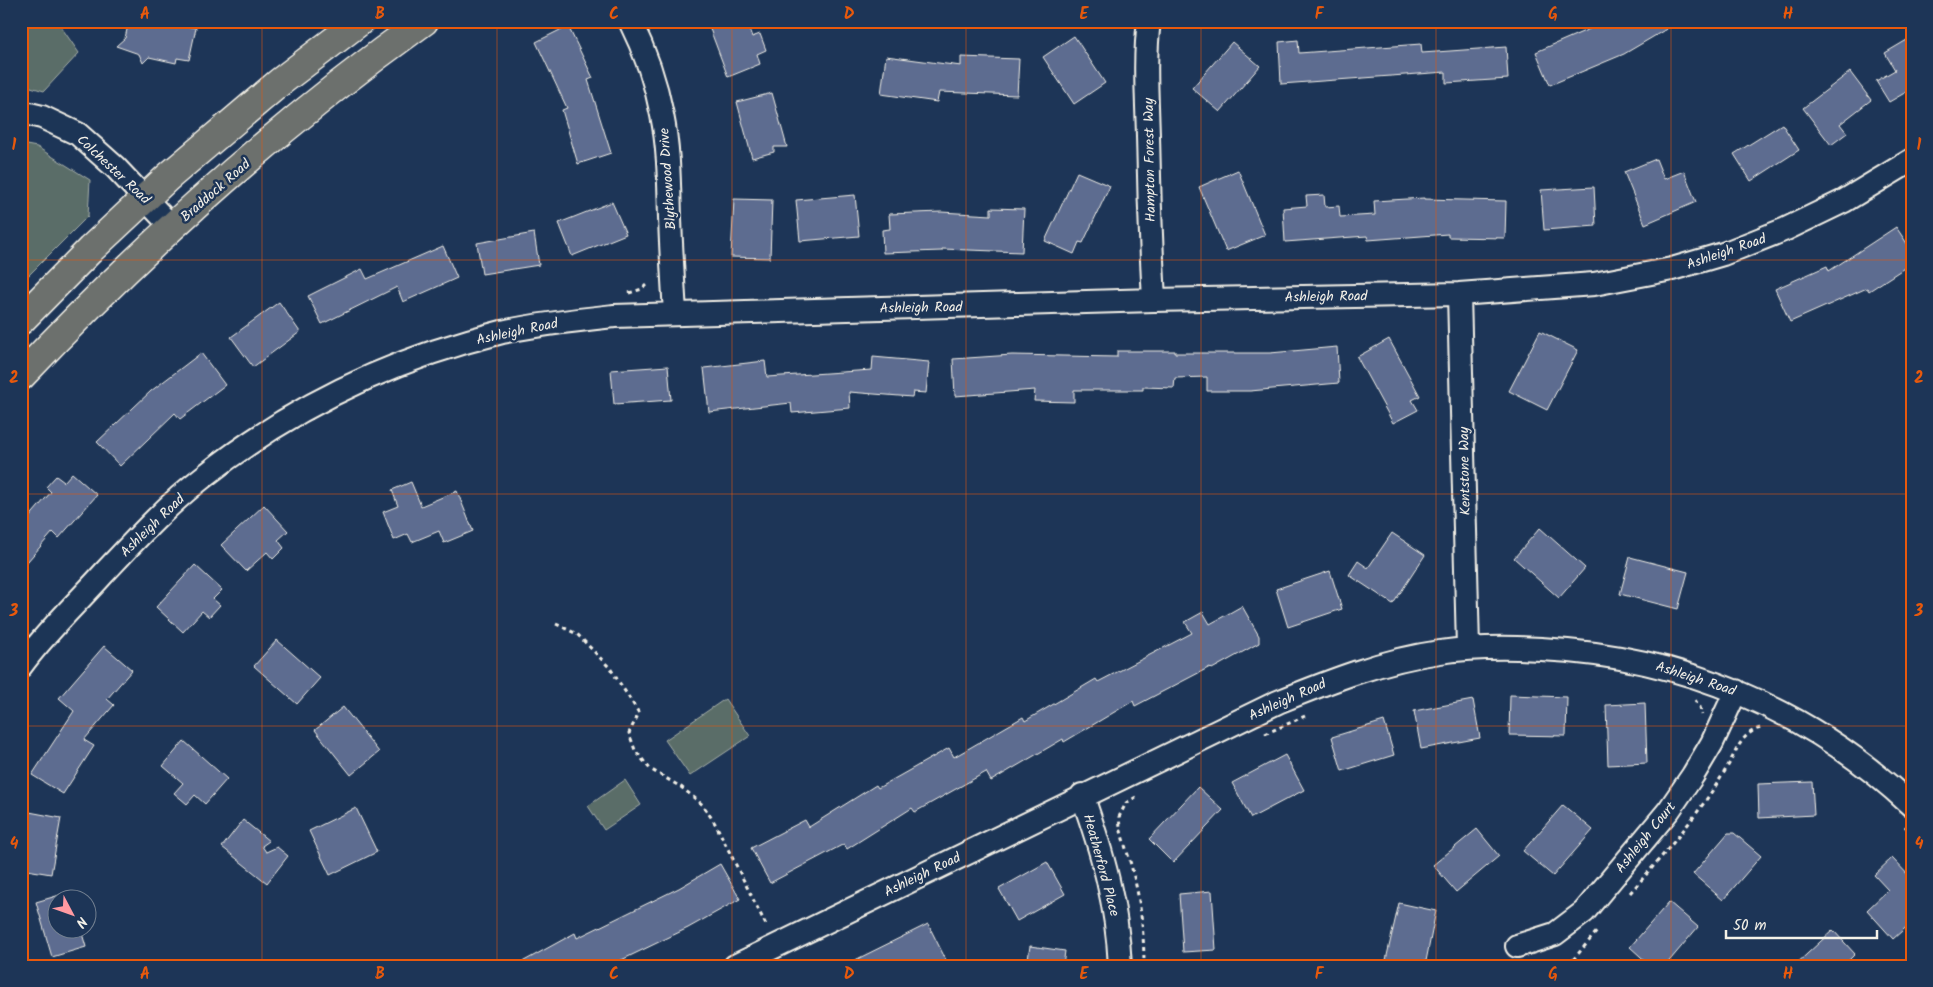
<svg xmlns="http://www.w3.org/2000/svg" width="1933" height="987" font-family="Kalam,sans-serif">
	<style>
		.green { fill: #5a6d68; stroke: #a7afa8 }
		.building { fill: #5d6c90; stroke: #f4f1e8 }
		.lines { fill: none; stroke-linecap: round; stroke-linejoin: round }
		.minor-casing { stroke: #f4f1e8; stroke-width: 26 }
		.major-casing { stroke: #f4f1e8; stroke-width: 31 }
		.path { stroke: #f4f1e8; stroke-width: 3; stroke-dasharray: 4 4; stroke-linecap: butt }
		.minor { stroke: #1d3557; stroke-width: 22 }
		.major { stroke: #6c706d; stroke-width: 28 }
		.grid { fill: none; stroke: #e8590c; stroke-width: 1; stroke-opacity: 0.55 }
		.labels { text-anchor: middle; stroke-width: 5; stroke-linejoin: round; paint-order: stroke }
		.street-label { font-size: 14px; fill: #f4f1e8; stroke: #1d3557 }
		.neatline { fill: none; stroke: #e8590c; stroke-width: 2 }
		.grid-label { font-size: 16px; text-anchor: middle; font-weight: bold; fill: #e8590c }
	</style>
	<rect width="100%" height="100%" fill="#1d3557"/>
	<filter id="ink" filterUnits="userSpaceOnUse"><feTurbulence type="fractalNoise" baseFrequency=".02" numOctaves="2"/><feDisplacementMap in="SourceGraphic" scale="10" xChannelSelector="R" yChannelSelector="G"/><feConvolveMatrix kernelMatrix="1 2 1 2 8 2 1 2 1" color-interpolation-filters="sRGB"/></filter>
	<g filter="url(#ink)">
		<path class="green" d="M 21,21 L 57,21 L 79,53 L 44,91 L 21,84 Z
			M 21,144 L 37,147 L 90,180 L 88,216 L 21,283 Z
			M 725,699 L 750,736 L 690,776 L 665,740 Z
			M 625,780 L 641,805 L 604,830 L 588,806 Z"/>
		<path class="building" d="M 129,21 L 181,21 L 180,25 L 196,28 L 189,60 L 177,58 L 176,63 L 149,57 L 143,63 L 139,54 L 116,46 L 125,38 Z
			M 707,21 L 746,21 L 752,37 L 760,34 L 766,50 L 757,54 L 760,64 L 728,77 Z
			M 1608,21 L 1680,21 L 1624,54 L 1550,85 L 1536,52 Z
			M 568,26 L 593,78 L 588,80 L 611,153 L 578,164 L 562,110 L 567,108 L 536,42 Z
			M 1074,36 L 1105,83 L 1074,104 L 1043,57 Z
			M 1912,37 L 1912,98 L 1908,91 L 1889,102 L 1876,81 L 1895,70 L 1885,53 Z
			M 1298,40 L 1299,53 L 1421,44 L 1422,53 L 1506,47 L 1508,79 L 1446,83 L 1446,72 L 1281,84 L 1279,42 Z
			M 1232,42 L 1260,66 L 1220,112 L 1192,88 Z
			M 886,56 L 961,66 L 961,57 L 1019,59 L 1017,95 L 939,92 L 937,102 L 881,94 Z
			M 1850,72 L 1871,100 L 1840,124 L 1847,133 L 1831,145 L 1803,108 Z
			M 772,93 L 787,147 L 774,147 L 774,152 L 752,158 L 737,102 Z
			M 1782,124 L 1799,150 L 1751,181 L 1734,154 Z
			M 1656,159 L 1664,179 L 1684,171 L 1696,202 L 1645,224 L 1624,172 Z
			M 1238,170 L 1265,235 L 1226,251 L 1199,187 Z
			M 1077,172 L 1110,186 L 1083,243 L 1079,242 L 1074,254 L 1045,241 Z
			M 1594,187 L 1596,226 L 1544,230 L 1541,190 Z
			M 855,195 L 859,236 L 800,241 L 796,200 Z
			M 1324,195 L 1325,207 L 1339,206 L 1340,217 L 1375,215 L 1374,201 L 1424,198 L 1424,199 L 1506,201 L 1505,238 L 1448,237 L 1448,234 L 1368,240 L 1367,236 L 1285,242 L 1283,208 L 1307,206 L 1306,196 Z
			M 734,199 L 772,200 L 770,258 L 731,257 Z
			M 612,202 L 626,234 L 572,256 L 559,223 Z
			M 991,208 L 1024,209 L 1022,252 L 942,249 L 942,251 L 883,253 L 882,230 L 890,229 L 889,214 L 941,212 L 991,215 Z
			M 1896,227 L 1912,251 L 1912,263 L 1869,291 L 1867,288 L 1790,322 L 1775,289 L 1827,266 L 1829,271 Z
			M 534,233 L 539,265 L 482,274 L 477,243 Z
			M 443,246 L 457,278 L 403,302 L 397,287 L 322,324 L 308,296 L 362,269 L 367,279 Z
			M 279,302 L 300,332 L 253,367 L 231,337 Z
			M 1540,331 L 1578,350 L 1547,410 L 1509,391 Z
			M 1389,339 L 1420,396 L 1412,400 L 1418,410 L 1393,423 L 1357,357 Z
			M 1337,347 L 1339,383 L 1250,391 L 1207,391 L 1207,377 L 1175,378 L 1174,388 L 1143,387 L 1143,390 L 1074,390 L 1074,402 L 1034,401 L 1035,390 L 955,396 L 953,359 L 1012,355 L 1117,357 L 1117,351 L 1175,351 L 1175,353 L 1270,353 Z
			M 201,353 L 225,385 L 180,419 L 175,413 L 120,466 L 97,442 L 151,391 Z
			M 873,357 L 929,362 L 926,393 L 913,392 L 912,397 L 849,392 L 850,408 L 792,413 L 791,403 L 709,412 L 704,368 L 765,361 L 767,377 L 872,370 Z
			M 668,366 L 671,400 L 614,404 L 611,370 Z
			M 72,473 L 97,495 L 59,538 L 53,532 L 21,569 L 21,527 L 51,492 L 46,487 L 56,476 L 64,482 Z
			M 411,482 L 421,506 L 457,491 L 473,531 L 444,543 L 439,531 L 412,542 L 408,534 L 394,540 L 383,512 L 398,506 L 392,490 Z
			M 264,505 L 288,531 L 278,540 L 284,548 L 273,559 L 267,552 L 246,571 L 221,545 Z
			M 1540,528 L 1585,568 L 1559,598 L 1514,558 Z
			M 1392,533 L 1425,555 L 1393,604 L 1349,575 L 1358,561 L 1368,568 Z
			M 1630,557 L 1688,572 L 1678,609 L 1620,594 Z
			M 195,565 L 222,590 L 213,599 L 220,605 L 209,617 L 202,611 L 183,632 L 156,607 Z
			M 1330,571 L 1342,609 L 1288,627 L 1276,589 Z
			M 1242,606 L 1259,636 L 1259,643 L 1212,669 L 1210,667 L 1135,706 L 1133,701 L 1064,742 L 1063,739 L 991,781 L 986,772 L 915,812 L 912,808 L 847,849 L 844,844 L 770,883 L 751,848 L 805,820 L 809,827 L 876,785 L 878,788 L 949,748 L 954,757 L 1023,717 L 1025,721 L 1096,679 L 1098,682 L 1192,633 L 1185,622 L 1203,612 L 1210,624 Z
			M 277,640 L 320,678 L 297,704 L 254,666 Z
			M 104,646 L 132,670 L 107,699 L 114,705 L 84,740 L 94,746 L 63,794 L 32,775 L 74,711 L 59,698 Z
			M 1510,695 L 1567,697 L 1566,736 L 1509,735 Z
			M 1473,700 L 1480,738 L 1421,749 L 1414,711 Z
			M 1645,703 L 1647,763 L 1608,765 L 1606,705 Z
			M 343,707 L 379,752 L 351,775 L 315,730 Z
			M 1384,721 L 1394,755 L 1342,771 L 1332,737 Z
			M 184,741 L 227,779 L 205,804 L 195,795 L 187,804 L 174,793 L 183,783 L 163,766 Z
			M 1285,755 L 1304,790 L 1251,818 L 1232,783 Z
			M 1812,782 L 1814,815 L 1759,818 L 1758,784 Z
			M 1198,787 L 1223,810 L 1173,863 L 1149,839 Z
			M 1563,805 L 1593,830 L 1553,876 L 1523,851 Z
			M 356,808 L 377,852 L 330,875 L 309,831 Z
			M 24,811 L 61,818 L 51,874 L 21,869 L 21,827 Z
			M 243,820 L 269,841 L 262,846 L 266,852 L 277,847 L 288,856 L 267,883 L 222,847 Z
			M 1477,829 L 1499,856 L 1456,892 L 1433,865 Z
			M 1728,833 L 1734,833 L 1761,856 L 1723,900 L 1693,874 Z
			M 1892,858 L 1912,879 L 1912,922 L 1893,939 L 1867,910 L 1888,890 L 1874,875 Z
			M 1047,862 L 1065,894 L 1017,921 L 999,889 Z
			M 720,864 L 740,899 L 688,928 L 609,966 L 515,966 L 575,933 L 577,938 L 679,888 Z
			M 1212,891 L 1216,950 L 1183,952 L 1179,894 Z
			M 70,892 L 72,900 L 58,900 L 58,930 L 81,930 L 86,947 L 52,957 L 36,902 Z
			M 1669,902 L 1698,927 L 1665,966 L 1651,966 L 1630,947 Z
			M 1399,903 L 1436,911 L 1425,966 L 1410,966 L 1386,960 Z
			M 928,924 L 946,960 L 934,966 L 843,966 Z
			M 1833,930 L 1855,954 L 1843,966 L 1794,966 Z
			M 1030,946 L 1065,951 L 1063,966 L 1027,966 Z"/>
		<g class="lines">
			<defs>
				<path id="minor" d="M 630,21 C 645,51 656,83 662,115 C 669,149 669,183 670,218 C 671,249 673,281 675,313
					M 1149,21 C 1144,59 1147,98 1148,136 C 1149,190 1151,245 1154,300
					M 21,112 L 42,117 L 78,134 L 115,167 L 172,227
					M 1459,294 L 1468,648
					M 21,666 C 43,635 78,602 104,573 C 135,540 166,506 202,478 C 290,408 392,359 502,332 C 539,324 577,320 614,316 L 1154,300 L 1459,294 L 1594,284 L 1672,269 L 1723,254 L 1786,229 L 1844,201 L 1912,160
					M 1082,795 C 1103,854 1117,904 1120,966
					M 1517,946 L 1555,934 L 1584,912 L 1669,810 L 1693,775 L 1712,743 L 1736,691
					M 735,966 L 1278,702 C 1330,681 1383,660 1440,652 C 1474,647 1507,647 1541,649 C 1682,656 1809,709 1912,806"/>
				<path id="major" d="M 21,320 L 91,249 L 168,177 L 280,82 L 360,21
					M 21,376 C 144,246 279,125 424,21"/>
			</defs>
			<use href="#minor" class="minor-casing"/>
			<use href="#major" class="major-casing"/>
			<path class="path" d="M 629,293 L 642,289 L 648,283
				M 556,624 L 577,634 L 610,668 L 639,713 L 629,733 L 635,750 L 650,769 L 681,787 L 703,805 L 716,825 L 767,927
				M 1695,700 L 1700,707 L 1702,715
				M 1265,734 L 1305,716
				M 1136,797 L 1126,803 L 1119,817 C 1120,836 1129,854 1133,873 C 1141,903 1144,935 1144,966
				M 1905,826 L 1912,834
				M 1630,893 C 1666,852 1702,811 1729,764 C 1737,749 1743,732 1761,728
				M 1568,966 L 1598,930"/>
			<use href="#minor" class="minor"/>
			<use href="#major" class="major"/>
		</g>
	</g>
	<path class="grid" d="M 262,21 L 262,966M 497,21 L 497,966M 732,21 L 732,966M 966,21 L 966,966M 1201,21 L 1201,966M 1436,21 L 1436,966M 1671,21 L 1671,966M 21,260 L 1912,260M 21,494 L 1912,494M 21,726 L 1912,726"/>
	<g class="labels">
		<g class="street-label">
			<text transform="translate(1149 160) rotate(-91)" y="5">Hampton Forest Way</text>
			<text transform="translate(114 169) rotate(43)" y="5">Colchester Road</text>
			<text transform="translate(667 179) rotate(-94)" y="5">Blythewood Drive</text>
			<text transform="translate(215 190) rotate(-41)" y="5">Braddock Road</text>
			<text transform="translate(1726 251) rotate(-19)" y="5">Ashleigh Road</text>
			<text transform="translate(1326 296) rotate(-1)" y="5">Ashleigh Road</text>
			<text transform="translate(921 307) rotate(-1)" y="5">Ashleigh Road</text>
			<text transform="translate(517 331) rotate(-12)" y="5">Ashleigh Road</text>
			<text transform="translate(1464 471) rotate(-91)" y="5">Kentstone Way</text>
			<text transform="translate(152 525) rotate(-44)" y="5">Ashleigh Road</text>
			<text transform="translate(1696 678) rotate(18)" y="5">Ashleigh Road</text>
			<text transform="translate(1287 699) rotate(-24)" y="5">Ashleigh Road</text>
			<text transform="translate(1645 837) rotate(-51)" y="5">Ashleigh Court</text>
			<text transform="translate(1102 865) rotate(75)" y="5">Heatherford Place</text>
			<text transform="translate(922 874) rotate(-26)" y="5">Ashleigh Road</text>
		</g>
	</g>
	<rect width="1933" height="987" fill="none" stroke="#1d3557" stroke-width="55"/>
	<g transform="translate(72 914) rotate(131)"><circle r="24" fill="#1d3557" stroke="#738091"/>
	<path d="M0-4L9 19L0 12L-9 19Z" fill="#ff9aa2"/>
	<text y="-8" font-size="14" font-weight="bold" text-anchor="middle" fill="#f4f1e8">N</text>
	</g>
	<path d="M1726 930v8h151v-8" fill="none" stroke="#f4f1e8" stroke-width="2.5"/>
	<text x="1733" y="930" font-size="15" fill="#f4f1e8" stroke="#1d3557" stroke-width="4" paint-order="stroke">50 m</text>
	<rect x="28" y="28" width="1878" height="932" class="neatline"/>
	<g class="grid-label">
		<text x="145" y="19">A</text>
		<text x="380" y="19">B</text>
		<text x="614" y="19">C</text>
		<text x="849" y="19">D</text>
		<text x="1084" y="19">E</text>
		<text x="1319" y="19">F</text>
		<text x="1553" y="19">G</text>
		<text x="1788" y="19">H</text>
		<text x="14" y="150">1</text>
		<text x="1919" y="150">1</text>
		<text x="14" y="383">2</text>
		<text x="1919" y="383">2</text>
		<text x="14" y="616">3</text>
		<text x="1919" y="616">3</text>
		<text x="14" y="849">4</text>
		<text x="1919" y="849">4</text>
		<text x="145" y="979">A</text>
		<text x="380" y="979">B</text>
		<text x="614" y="979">C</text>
		<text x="849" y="979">D</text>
		<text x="1084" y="979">E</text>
		<text x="1319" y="979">F</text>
		<text x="1553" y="979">G</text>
		<text x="1788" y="979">H</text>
	</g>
</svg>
